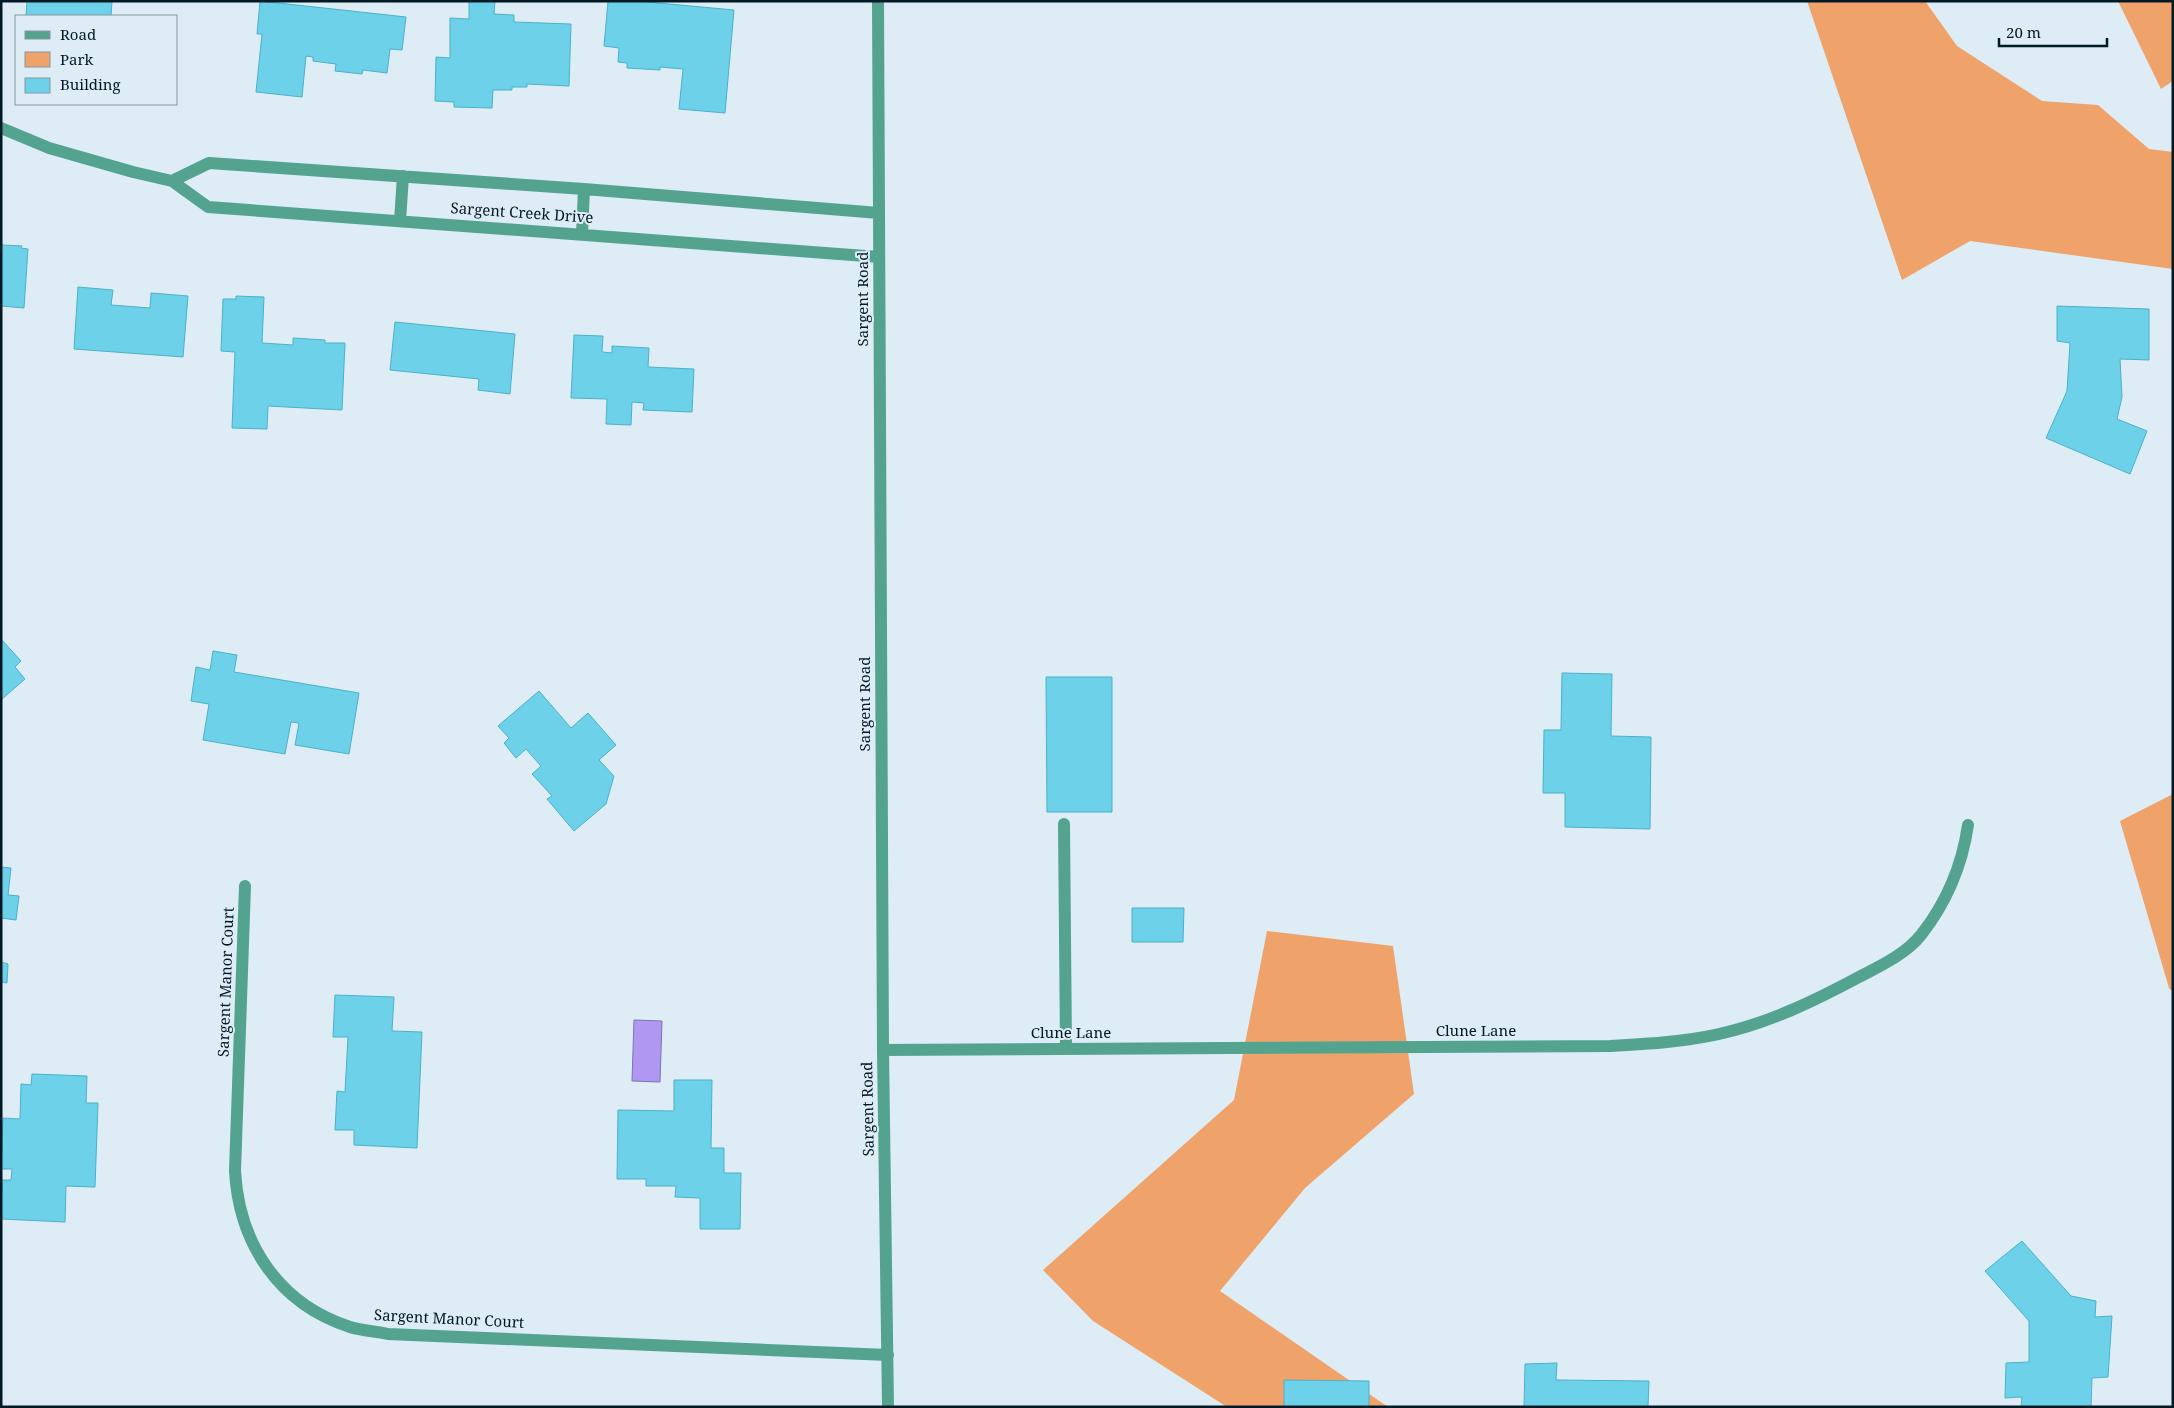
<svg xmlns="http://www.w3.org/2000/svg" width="2174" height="1408" font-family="'Noto Serif',serif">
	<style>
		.green { fill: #f0a26b }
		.water { fill: #b098f2; stroke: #7c72b5 }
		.building { fill: #6dd1e9; stroke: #4bb1c8 }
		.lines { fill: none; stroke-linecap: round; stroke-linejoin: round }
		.minor { stroke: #53a38f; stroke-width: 12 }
		.labels { text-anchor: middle; stroke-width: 4; stroke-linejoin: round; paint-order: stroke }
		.street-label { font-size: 15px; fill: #021926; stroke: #ddecf5 }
	</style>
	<rect width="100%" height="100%" fill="#ddecf5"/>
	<path class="green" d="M 1807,1 L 1925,1 L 1957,46 L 2042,101 L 2098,105 L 2149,149 L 2173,152 L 2173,269 L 1970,241 L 1902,280 Z
		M 2118,1 L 2173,1 L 2173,81 L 2161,89 Z
		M 2173,794 L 2173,992 L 2169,988 L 2120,821 Z
		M 1267,931 L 1393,946 L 1414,1094 L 1305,1188 L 1220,1291 L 1388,1407 L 1227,1407 L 1093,1321 L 1043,1270 L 1234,1100 Z"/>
	<path class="water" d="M 634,1020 L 662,1021 L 660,1082 L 632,1081 Z"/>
	<path class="building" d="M 27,1 L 112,1 L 111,16 L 26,16 Z
		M 260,1 L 406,17 L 402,50 L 390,49 L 387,73 L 363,70 L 362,74 L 335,71 L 336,64 L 313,61 L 313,57 L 306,56 L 302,97 L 256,92 L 262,34 L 257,34 Z
		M 469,1 L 495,1 L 494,14 L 514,15 L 514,22 L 571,24 L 569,86 L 527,84 L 527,87 L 512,87 L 512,90 L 493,90 L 492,108 L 454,107 L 454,102 L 435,101 L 436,57 L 450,58 L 450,18 L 469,19 Z
		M 608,1 L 637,1 L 734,10 L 725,113 L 679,109 L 683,69 L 660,67 L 660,70 L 627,68 L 627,63 L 618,62 L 619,48 L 604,46 Z
		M 1,240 L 2,245 L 22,246 L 21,248 L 28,249 L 24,308 L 1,306 Z
		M 78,287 L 113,290 L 111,305 L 150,308 L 151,293 L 188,296 L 183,357 L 74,349 Z
		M 236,296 L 264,297 L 262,343 L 293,345 L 293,338 L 325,340 L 325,343 L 345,343 L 342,410 L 268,406 L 267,429 L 232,428 L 235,352 L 221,351 L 223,299 L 236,299 Z
		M 2057,306 L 2149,309 L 2149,360 L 2120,359 L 2122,397 L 2117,419 L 2147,431 L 2130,474 L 2046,438 L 2067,391 L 2070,343 L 2057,341 Z
		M 395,322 L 515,334 L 510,394 L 478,390 L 479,379 L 390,370 Z
		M 574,335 L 603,336 L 602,352 L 612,353 L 612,346 L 649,348 L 648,367 L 694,369 L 692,412 L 643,410 L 644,403 L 632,402 L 631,425 L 606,424 L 607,399 L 571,398 Z
		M 1,639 L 21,661 L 15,667 L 25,679 L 1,700 Z
		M 213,651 L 237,655 L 234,672 L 359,693 L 349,754 L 295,745 L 299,723 L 291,722 L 285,754 L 203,740 L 209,704 L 191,701 L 196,667 L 210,670 Z
		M 1562,673 L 1612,674 L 1611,736 L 1651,737 L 1650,829 L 1565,827 L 1565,793 L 1543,793 L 1544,730 L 1561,730 Z
		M 1046,677 L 1112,677 L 1112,812 L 1047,812 Z
		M 539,691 L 571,728 L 588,713 L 616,745 L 599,760 L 614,776 L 606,804 L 574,831 L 547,799 L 552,796 L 532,774 L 541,766 L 526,749 L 516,758 L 504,743 L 509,738 L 498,726 Z
		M 1,867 L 11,868 L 8,895 L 19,896 L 16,920 L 1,918 Z
		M 1132,908 L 1184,908 L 1183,942 L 1132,942 Z
		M 1,962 L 8,964 L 7,983 L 1,982 Z
		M 335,995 L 394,997 L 392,1031 L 422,1032 L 417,1148 L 354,1145 L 354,1130 L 335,1130 L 337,1091 L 345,1092 L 348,1037 L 333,1037 Z
		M 32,1074 L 87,1076 L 86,1103 L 98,1103 L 95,1187 L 66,1186 L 65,1222 L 1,1219 L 2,1180 L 11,1180 L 12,1169 L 1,1169 L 3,1118 L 20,1119 L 21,1084 L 31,1085 Z
		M 674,1080 L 712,1080 L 711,1148 L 724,1148 L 724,1173 L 741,1173 L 740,1229 L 700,1229 L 700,1198 L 675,1197 L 676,1186 L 646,1186 L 646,1179 L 617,1179 L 618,1110 L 674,1111 Z
		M 2022,1241 L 2071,1296 L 2096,1301 L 2095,1317 L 2112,1316 L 2108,1377 L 2092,1378 L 2091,1407 L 2021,1407 L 2022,1397 L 2005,1398 L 2006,1363 L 2029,1362 L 2029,1321 L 1985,1271 Z
		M 1557,1363 L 1556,1380 L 1649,1381 L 1648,1407 L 1524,1407 L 1525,1364 Z
		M 1284,1380 L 1369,1381 L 1369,1407 L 1284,1407 Z"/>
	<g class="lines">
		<path class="minor" d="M 878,1 L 883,1050 L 888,1407
			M 1,128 L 49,148 L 133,172 L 172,181 L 208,207 L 879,257
			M 172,181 L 209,163 L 584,189 L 879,213
			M 400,221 L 403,176
			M 582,234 L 584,189
			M 1064,824 L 1066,1049
			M 245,886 L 235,1171 C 239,1244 279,1304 350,1327 C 363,1331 375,1331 388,1334 L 888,1355
			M 883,1050 L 1610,1046 C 1647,1044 1683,1042 1719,1034 C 1769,1023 1814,1001 1859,977 C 1880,966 1906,954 1921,935 C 1947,902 1962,866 1968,825"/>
	</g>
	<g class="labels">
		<g class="street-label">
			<text transform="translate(522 213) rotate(4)" y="5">Sargent Creek Drive</text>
			<text transform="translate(863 299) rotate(-90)" y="5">Sargent Road</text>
			<text transform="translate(865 704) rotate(-90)" y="5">Sargent Road</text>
			<text transform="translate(226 982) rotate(-88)" y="5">Sargent Manor Court</text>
			<text x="1476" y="1036">Clune Lane</text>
			<text x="1071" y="1038">Clune Lane</text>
			<text transform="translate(868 1109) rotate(-91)" y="5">Sargent Road</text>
			<text transform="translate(449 1319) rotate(3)" y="5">Sargent Manor Court</text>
		</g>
	</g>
	<rect width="2174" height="1408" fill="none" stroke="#021926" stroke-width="5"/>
	<rect x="15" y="15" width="162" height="90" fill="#ddecf5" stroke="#8598a2"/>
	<rect x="25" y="31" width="25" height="8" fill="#53a38f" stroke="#8598a2"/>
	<text x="60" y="40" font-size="15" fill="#021926">Road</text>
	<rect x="25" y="52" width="25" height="15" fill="#f0a26b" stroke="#8598a2"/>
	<text x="60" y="65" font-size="15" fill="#021926">Park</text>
	<rect x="25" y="78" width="25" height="15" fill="#6dd1e9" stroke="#8598a2"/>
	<text x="60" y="90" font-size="15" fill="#021926">Building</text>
	<path d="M1999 38v8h108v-8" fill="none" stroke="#021926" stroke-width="2.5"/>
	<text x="2006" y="38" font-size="15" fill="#021926" stroke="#ddecf5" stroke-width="4" paint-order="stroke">20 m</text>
</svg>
